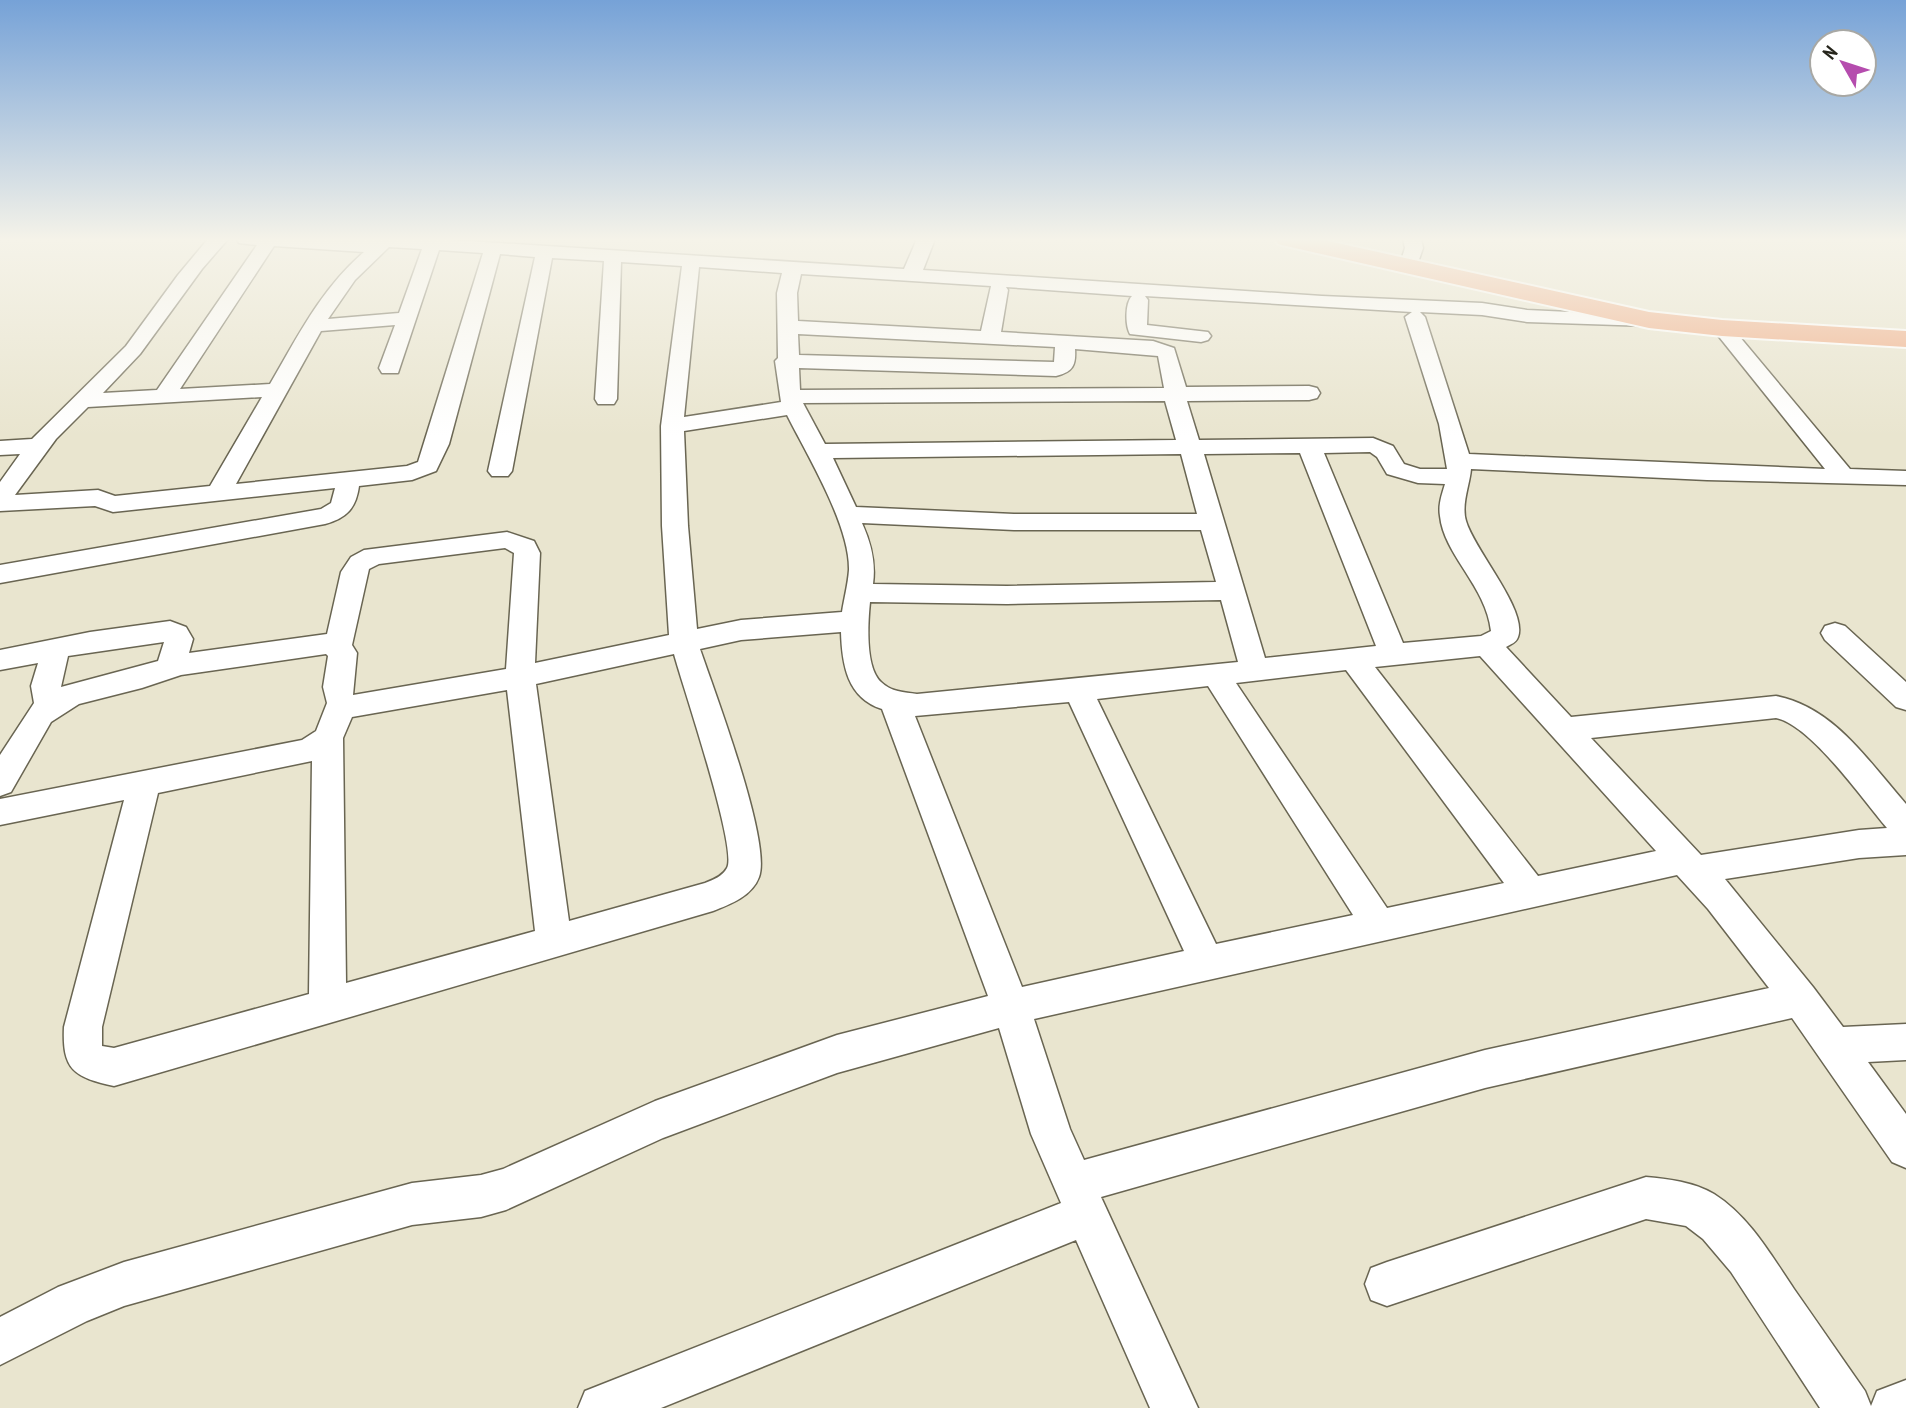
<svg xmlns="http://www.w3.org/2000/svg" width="1906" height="1408" font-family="'PT Sans Narrow',sans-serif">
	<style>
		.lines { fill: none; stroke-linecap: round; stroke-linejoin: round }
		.minor-casing { stroke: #696552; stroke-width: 3 }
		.major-casing { stroke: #fff; stroke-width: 4 }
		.minor { fill: #fff; fill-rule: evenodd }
		.major { fill: #f1ad86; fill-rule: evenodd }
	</style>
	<rect width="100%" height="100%" fill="#e9e5cf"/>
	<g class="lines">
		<defs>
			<path id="minor" d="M 208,239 L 228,239 L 202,269 L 140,354 L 103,393 L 157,390 L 257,245 L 239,243 L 236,239 L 437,239 L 904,269 L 917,239 L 935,239 L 923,270 L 1322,296 L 1482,303 L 1527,310 L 1655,316 L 1658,320 L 1655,324 L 1648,326 L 1527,322 L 1482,315 L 1420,312 L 1425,317 L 1469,454 L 1825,469 L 1712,328 L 1715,324 L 1729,324 L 1850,469 L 1906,471 L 1906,485 L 1707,480 L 1471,469 C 1470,484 1461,504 1466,521 C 1474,550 1528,610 1518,637 C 1516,643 1511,644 1506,647 L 1571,717 L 1776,696 C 1834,707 1869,762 1906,804 L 1906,855 L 1859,858 L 1725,879 L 1813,987 L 1843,1027 L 1906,1024 L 1906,1060 L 1868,1062 L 1906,1114 L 1906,1168 L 1892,1162 L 1792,1018 L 1485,1088 L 1101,1197 L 1198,1408 L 1150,1408 L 1076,1240 L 661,1408 L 578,1408 L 585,1391 L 1061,1203 L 1031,1134 L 999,1028 L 837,1073 L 663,1138 L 506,1210 L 481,1217 L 412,1225 L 124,1306 L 87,1321 L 0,1365 L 0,1317 L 58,1287 L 124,1262 L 412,1183 L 481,1175 L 503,1169 L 655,1101 L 837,1035 L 988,996 L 882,709 C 847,698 842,664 841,632 L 741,640 L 700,649 C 714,690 772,843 759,877 C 752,896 731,904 713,911 L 114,1086 C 74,1077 62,1070 64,1027 L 124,800 L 0,825 L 0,799 L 302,740 L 316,731 L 327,703 L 323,687 L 328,656 L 326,654 L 181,675 L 142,688 L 79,704 L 51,722 L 11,792 L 0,796 L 0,755 L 34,703 L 31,686 L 38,663 L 0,670 L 0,650 L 90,632 L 170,621 L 186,627 L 193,639 L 189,653 L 327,634 L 341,572 L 351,557 L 364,550 L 507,532 L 534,541 L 540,553 L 535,663 L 669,635 L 662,526 L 661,426 L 682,266 L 621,262 L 617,399 L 614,404 L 598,404 L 595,399 L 604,261 L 552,258 L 512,471 L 508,476 L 492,476 L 488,471 L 535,257 L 500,254 L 449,444 L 436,471 L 412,480 L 359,486 C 356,508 347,518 325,524 L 0,583 L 0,565 L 321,509 L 331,503 L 335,488 L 113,512 L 95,506 L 0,511 L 0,482 L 20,454 L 0,455 L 0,441 L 32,439 L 126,346 L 178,275 ZM 274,246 L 364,252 C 321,289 298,336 270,384 L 180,389 ZM 389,247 L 422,249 L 399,313 L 328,319 L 355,280 ZM 439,250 L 483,253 L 418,462 L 407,466 L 236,484 L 321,331 L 395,325 L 379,368 L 382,373 L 398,373 ZM 699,267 L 782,273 L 777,293 L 778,358 L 775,361 L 781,402 L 684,417 ZM 801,274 L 991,286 L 981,331 L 798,321 L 797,293 ZM 1006,287 L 1132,296 C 1125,303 1125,325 1130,334 L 1201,342 L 1208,340 L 1211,336 L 1208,332 L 1147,325 L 1148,300 L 1145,296 L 1412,312 L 1405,317 L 1439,424 L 1447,469 L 1420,469 L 1404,464 L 1393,446 L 1373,438 L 1199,440 L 1187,401 L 1309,400 L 1317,398 L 1320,393 L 1317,388 L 1309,386 L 1186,387 L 1174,348 L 1153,341 L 1001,332 L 1008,290 ZM 798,334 L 1055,347 L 1054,362 L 799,355 ZM 1075,349 L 1158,356 L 1164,388 L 800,390 L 799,368 L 1056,376 C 1073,372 1076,365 1075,349 ZM 262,397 L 210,486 L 115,496 L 98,490 L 15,495 L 56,439 L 88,407 ZM 1165,401 L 1176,440 L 825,444 L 803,403 ZM 787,415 C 807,455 850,525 849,570 C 848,584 844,599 842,612 L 741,620 L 697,629 L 688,526 L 684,431 ZM 1370,452 L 1377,457 L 1387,474 L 1418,483 L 1445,484 C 1442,494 1438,505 1440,516 C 1444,555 1486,586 1491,631 L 1481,636 L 1403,643 L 1324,453 ZM 1300,453 L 1376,646 L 1265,658 L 1204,454 ZM 1181,454 L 1197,514 L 1014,514 L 856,507 L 833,458 ZM 862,523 L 1014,530 L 1201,530 L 1216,582 L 1007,586 L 873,584 C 876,562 871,543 862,523 ZM 505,548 L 514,553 L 506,669 L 353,695 L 357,653 L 352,645 L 369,569 L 379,564 ZM 1221,600 L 1238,662 L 917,694 C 904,692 891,692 881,682 C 865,667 868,622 870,602 L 1007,604 ZM 164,642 L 158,661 L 61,687 L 68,656 ZM 674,654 C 682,684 738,849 727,868 C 723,876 713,880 705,883 L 569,921 L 536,684 ZM 1480,656 L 1656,851 L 1538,876 L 1375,667 ZM 1346,670 L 1504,883 L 1387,908 L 1236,683 ZM 1208,686 L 1353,915 L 1216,944 L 1097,699 ZM 507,690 L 535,931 L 346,983 L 343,738 L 352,717 ZM 1069,702 L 1184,951 L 1022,987 L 915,716 ZM 1776,718 C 1811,725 1863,800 1887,828 L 1859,830 L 1701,855 L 1591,738 ZM 312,761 L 309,994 L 114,1048 L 102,1046 L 102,1027 L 158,793 ZM 1677,875 L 1708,909 L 1769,988 L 1485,1050 L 1084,1160 L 1070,1129 L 1034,1019 Z
				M 1403,239 L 1421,239 L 1423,248 L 1415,271 L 1401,271 L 1399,267 L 1405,248 Z
				M 1835,623 L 1845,626 L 1906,682 L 1906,710 L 1896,707 L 1825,640 L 1821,633 L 1825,626 Z
				M 1646,1177 C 1668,1179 1694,1182 1714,1194 C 1749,1216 1771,1255 1794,1289 C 1818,1323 1841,1357 1865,1391 L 1871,1406 L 1877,1391 L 1906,1380 L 1906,1408 L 1820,1408 L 1731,1272 L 1703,1239 L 1686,1226 L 1646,1219 L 1387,1306 L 1371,1300 L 1365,1284 L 1371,1268 L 1387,1262 Z"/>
			<path id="major" d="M 1275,239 L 1319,239 L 1649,312 L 1722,320 L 1906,331 L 1906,347 L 1722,336 L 1649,328 L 1286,246 L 1278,244 Z"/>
		</defs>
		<use href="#minor" class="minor-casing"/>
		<use href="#major" class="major-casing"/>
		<use href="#minor" class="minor"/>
		<use href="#major" class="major"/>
	</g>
	<linearGradient id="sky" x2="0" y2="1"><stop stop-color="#76a2d7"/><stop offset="0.55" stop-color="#f5f3e9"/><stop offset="1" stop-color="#f5f3e9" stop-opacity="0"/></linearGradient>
	<rect width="1906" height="436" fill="url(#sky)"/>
	<g transform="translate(1843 63) rotate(309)"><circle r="33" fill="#ffffff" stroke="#a8a8a4" stroke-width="2"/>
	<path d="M0-5L12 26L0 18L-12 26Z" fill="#b54cae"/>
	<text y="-10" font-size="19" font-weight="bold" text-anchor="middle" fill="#26251c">N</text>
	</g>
</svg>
